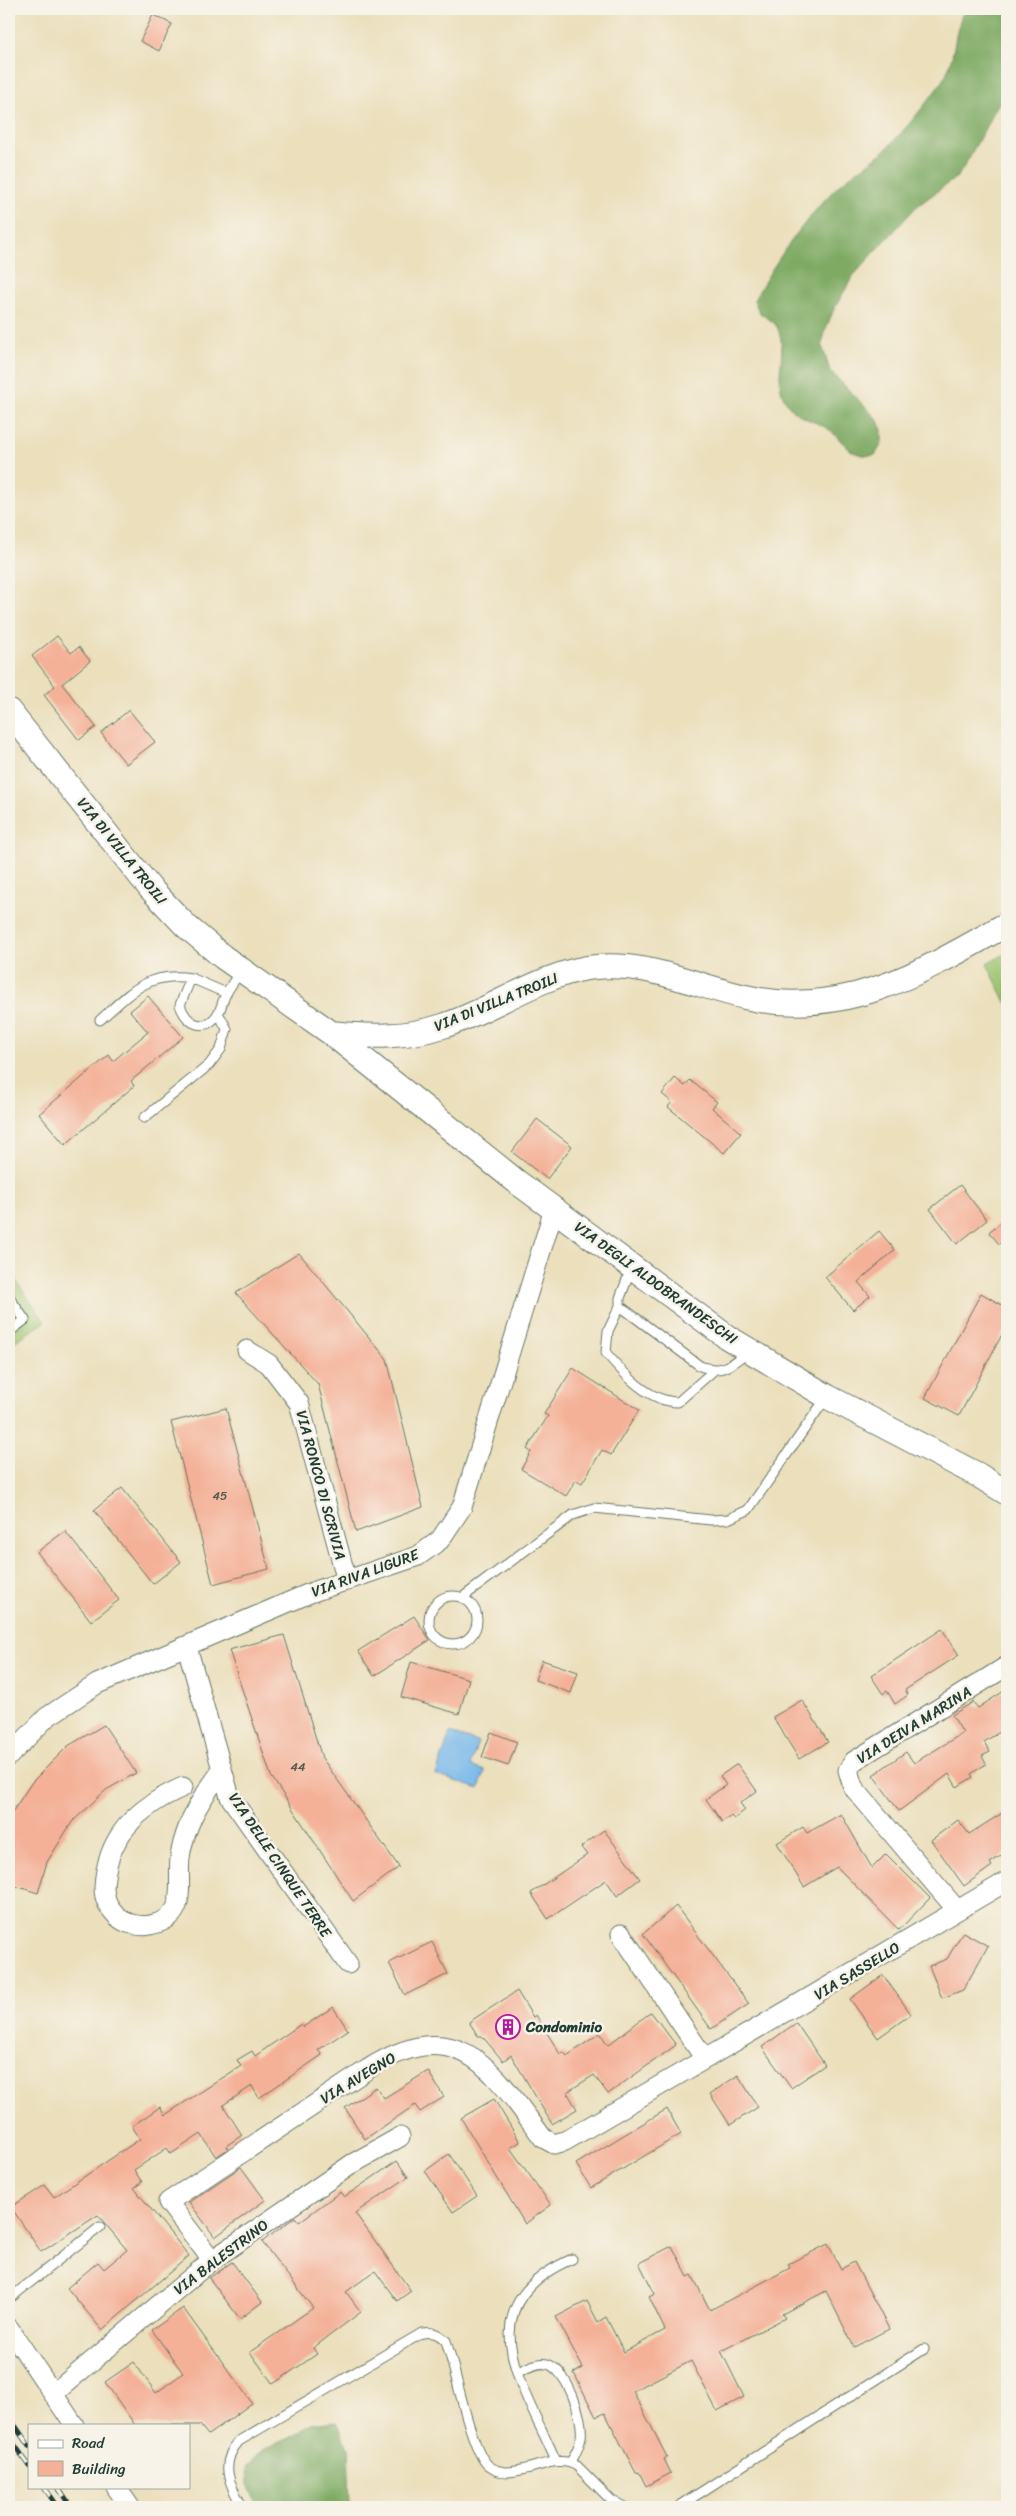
<svg xmlns="http://www.w3.org/2000/svg" width="1016" height="2516" font-family="Sriracha,sans-serif">
	<style>
		.green { fill: #9dc571; stroke: #5e8152 }
		.forest { fill: #7eaa63; stroke: #4e744c }
		.water { fill: #76b7eb; stroke: #4a7a90 }
		.building { fill: #f4b198 }
		.lines { fill: none; stroke-linecap: round; stroke-linejoin: round }
		.service-casing { stroke: #667664; stroke-width: 11 }
		.minor-casing { stroke: #667664; stroke-width: 21 }
		.tertiary-casing { stroke: #667664; stroke-width: 26 }
		.service { stroke: #fff; stroke-width: 9 }
		.minor { stroke: #fff; stroke-width: 19 }
		.tertiary { stroke: #fff; stroke-width: 24 }
		.rail-casing { stroke: #1f3d34; stroke-width: 5.5 }
		.rail { stroke: #f7f3e8; stroke-width: 4; stroke-dasharray: 11; stroke-linecap: butt }
		.labels { text-anchor: middle; stroke-width: 5; stroke-linejoin: round; paint-order: stroke }
		.number-label { font-size: 12px; fill: #545a4d }
		.street-label { font-size: 15px; fill: #1f3d34; stroke: #f7f3e8 }
		.poi-label { font-size: 15px; font-weight: bold; fill: #1f3d34; stroke: #f7f3e8; text-anchor: start }
	</style>
	<rect width="100%" height="100%" fill="#f7f3e8"/>
	<filter id="ink" filterUnits="userSpaceOnUse"><feTurbulence type="fractalNoise" baseFrequency=".02" numOctaves="2"/><feDisplacementMap in="SourceGraphic" scale="10" xChannelSelector="R" yChannelSelector="G"/><feConvolveMatrix kernelMatrix="1 2 1 2 8 2 1 2 1" color-interpolation-filters="sRGB"/></filter>
	<filter id="wash" filterUnits="userSpaceOnUse"><feTurbulence type="fractalNoise" baseFrequency=".0096" numOctaves="4" result="noise"/><feDisplacementMap in="SourceGraphic" scale="20" xChannelSelector="R" yChannelSelector="G"/><feGaussianBlur stdDeviation="1.12" result="paint"/><feColorMatrix in="noise" values="0 0 0 0 0 0 0 0 0 0 0 0 0 0 0 0 0 1.4 0 .05"/><feComposite in="paint" operator="in"/></filter>
	<g filter="url(#wash)">
		<rect width="100%" height="100%" fill="#ebdfbc"/>
		<path class="green" d="M 1007,953 L 1007,1004 L 987,964 Z
			M 9,1271 L 45,1322 L 9,1345 Z"/>
		<path class="forest" d="M 965,9 L 1007,9 L 1007,69 L 1002,97 L 965,165 L 958,176 L 916,207 L 853,276 L 834,309 L 824,333 L 822,346 L 830,371 L 877,419 L 882,430 L 882,444 L 875,455 C 852,458 847,446 831,431 C 820,422 805,421 794,411 C 767,386 789,360 779,332 C 776,321 769,320 761,314 C 758,311 756,304 754,300 C 776,260 802,223 834,190 C 850,174 871,163 887,148 C 904,131 927,103 941,83 C 957,60 952,33 965,9 Z
			M 337,2421 L 348,2448 L 350,2502 L 355,2507 L 259,2507 L 248,2485 L 247,2467 L 265,2448 L 290,2438 L 311,2424 Z"/>
		<path class="water" d="M 450,1733 L 478,1742 L 470,1766 L 485,1771 L 479,1789 L 436,1775 Z"/>
		<g id="blocks">
			<path class="building" d="M 153,15 L 172,24 L 159,51 L 140,41 Z
				M 57,636 L 71,653 L 79,647 L 90,661 L 62,684 L 96,727 L 79,740 L 44,695 L 55,686 L 32,656 Z
				M 129,710 L 155,742 L 126,764 L 101,733 Z
				M 148,996 L 183,1037 L 131,1081 L 134,1086 L 65,1145 L 39,1114 L 109,1055 L 113,1061 L 148,1032 L 130,1011 Z
				M 675,1078 L 685,1086 L 690,1080 L 717,1102 L 712,1108 L 741,1133 L 724,1153 L 668,1107 L 672,1102 L 662,1094 Z
				M 537,1119 L 572,1146 L 547,1179 L 512,1152 Z
				M 960,1185 L 987,1220 L 957,1244 L 930,1209 Z
				M 1007,1217 L 1007,1237 L 999,1244 L 989,1232 Z
				M 879,1231 L 895,1250 L 858,1282 L 870,1296 L 853,1310 L 825,1277 Z
				M 299,1253 L 387,1359 L 423,1507 L 356,1532 L 318,1384 L 236,1293 Z
				M 981,1293 L 1007,1308 L 1007,1325 L 959,1416 L 925,1398 Z
				M 573,1368 L 639,1410 L 611,1455 L 602,1450 L 582,1483 L 576,1480 L 566,1496 L 521,1469 L 531,1452 L 527,1449 L 548,1416 L 544,1414 Z
				M 226,1408 L 269,1569 L 213,1584 L 171,1422 Z
				M 122,1488 L 181,1562 L 153,1584 L 94,1510 Z
				M 65,1531 L 119,1600 L 91,1621 L 37,1552 Z
				M 414,1616 L 430,1640 L 374,1676 L 358,1651 Z
				M 942,1629 L 959,1655 L 905,1690 L 908,1695 L 895,1704 L 887,1691 L 883,1694 L 871,1676 Z
				M 284,1635 L 322,1758 L 399,1867 L 353,1901 L 271,1776 L 229,1650 Z
				M 542,1660 L 578,1672 L 571,1693 L 535,1680 Z
				M 411,1662 L 469,1679 L 459,1714 L 401,1697 Z
				M 1007,1689 L 1007,1727 L 984,1742 L 990,1752 L 982,1756 L 986,1764 L 971,1774 L 973,1777 L 957,1787 L 949,1774 L 899,1811 L 873,1775 L 906,1752 L 914,1763 L 963,1733 L 952,1715 L 973,1702 L 978,1708 Z
				M 802,1700 L 828,1742 L 799,1759 L 773,1717 Z
				M 104,1725 L 136,1773 L 106,1790 L 72,1822 L 47,1862 L 38,1893 L 9,1884 L 9,1817 L 32,1782 L 68,1746 Z
				M 491,1732 L 517,1742 L 508,1766 L 482,1757 Z
				M 737,1764 L 757,1791 L 740,1803 L 745,1810 L 734,1819 L 731,1816 L 722,1822 L 706,1799 L 726,1785 L 720,1776 Z
				M 1007,1810 L 1007,1852 L 990,1863 L 992,1866 L 964,1886 L 931,1840 L 958,1820 L 969,1834 Z
				M 841,1814 L 872,1868 L 886,1854 L 930,1898 L 899,1930 L 837,1867 L 804,1887 L 777,1843 L 803,1827 L 807,1833 Z
				M 604,1830 L 640,1879 L 617,1896 L 606,1880 L 548,1919 L 531,1893 L 587,1855 L 581,1847 Z
				M 676,1906 L 749,2004 L 711,2029 L 643,1934 Z
				M 963,1932 L 988,1946 L 963,1990 L 942,1998 L 929,1966 L 947,1959 Z
				M 432,1942 L 448,1974 L 405,1995 L 389,1963 Z
				M 883,1975 L 911,2014 L 878,2038 L 850,1999 Z
				M 517,1991 L 533,2017 L 536,2015 L 560,2054 L 564,2052 L 567,2056 L 600,2033 L 608,2045 L 651,2012 L 676,2045 L 608,2094 L 594,2075 L 567,2092 L 577,2109 L 552,2124 L 511,2055 L 503,2061 L 482,2036 L 478,2036 L 469,2022 Z
				M 333,2007 L 348,2030 L 318,2050 L 322,2055 L 259,2098 L 252,2086 L 223,2105 L 242,2135 L 226,2146 L 228,2149 L 216,2157 L 201,2134 L 171,2154 L 167,2148 L 134,2170 L 142,2182 L 134,2188 L 189,2256 L 102,2330 L 67,2288 L 98,2262 L 104,2269 L 127,2250 L 98,2215 L 41,2252 L 11,2207 L 45,2185 L 54,2197 L 140,2139 L 132,2126 L 160,2107 L 165,2115 L 241,2066 L 237,2060 L 252,2051 L 255,2056 L 301,2024 L 303,2027 Z
				M 796,2023 L 825,2065 L 791,2088 L 762,2047 Z
				M 428,2071 L 444,2097 L 420,2112 L 415,2105 L 365,2139 L 345,2108 L 376,2087 L 384,2098 Z
				M 738,2075 L 758,2107 L 730,2125 L 710,2094 Z
				M 494,2099 L 520,2142 L 510,2148 L 551,2205 L 525,2224 L 461,2118 Z
				M 667,2109 L 681,2134 L 591,2188 L 576,2164 Z
				M 449,2154 L 477,2196 L 453,2212 L 425,2171 Z
				M 397,2161 L 408,2177 L 355,2213 L 411,2291 L 397,2301 L 375,2271 L 346,2292 L 361,2312 L 313,2348 L 317,2354 L 273,2384 L 250,2352 L 313,2308 L 262,2242 L 295,2217 L 299,2222 L 340,2192 L 344,2197 Z
				M 241,2167 L 265,2200 L 215,2237 L 189,2202 Z
				M 828,2244 L 841,2269 L 854,2262 L 889,2329 L 854,2347 L 826,2291 L 782,2314 L 785,2318 L 721,2351 L 744,2397 L 717,2411 L 691,2361 L 633,2391 L 667,2457 L 664,2459 L 671,2473 L 646,2486 L 639,2472 L 636,2473 L 605,2413 L 596,2417 L 574,2373 L 583,2368 L 556,2317 L 587,2301 L 598,2322 L 606,2317 L 624,2352 L 665,2330 L 649,2297 L 655,2294 L 639,2263 L 672,2246 L 688,2277 L 692,2275 L 710,2310 L 790,2268 L 788,2264 Z
				M 232,2262 L 262,2302 L 240,2319 L 209,2278 Z
				M 183,2308 L 252,2403 L 208,2435 L 200,2425 L 135,2425 L 105,2382 L 134,2362 L 156,2393 L 183,2373 L 152,2330 Z"/>
		</g>
	</g>
	<g filter="url(#ink)">
		<use href="#blocks" fill-opacity="0" stroke="#667664" stroke-width="1"/>
		<g class="lines">
			<defs>
				<path id="service" d="M 226,993 L 191,978 L 180,1005 C 187,1025 206,1034 219,1012 C 222,1006 223,999 226,994 C 230,986 236,978 241,971
					M 100,1020 C 130,993 148,971 191,978
					M 144,1118 L 209,1065 L 221,1049 L 227,1029 L 218,1013
					M 631,1269 L 620,1298 L 620,1306 L 700,1366 C 725,1374 729,1365 749,1351
					M 9,1297 L 25,1320 L 9,1332
					M 620,1306 L 608,1331 L 606,1353 C 623,1373 649,1402 678,1402 L 713,1371
					M429 1620a24 24 0 1 1 48 0a24 24 0 1 1-48 0Z
					M 463,1597 L 573,1515 L 594,1508 L 711,1520 L 728,1519 L 748,1510 L 826,1398
					M 9,2299 L 100,2227
					M 518,2372 C 527,2368 537,2362 547,2364 C 567,2369 584,2419 581,2437 C 580,2446 575,2454 571,2462
					M 556,2461 C 522,2383 465,2306 572,2259
					M 243,2507 C 229,2485 219,2463 239,2441 L 422,2333 C 433,2331 439,2334 446,2341 C 455,2367 471,2453 489,2466 C 501,2475 513,2472 526,2469 C 543,2465 561,2456 577,2466 L 611,2500 L 624,2507
					M 678,2507 L 924,2349"/>
				<path id="minor" d="M 247,1350 L 269,1364 L 299,1403 L 347,1581
					M 187,1647 L 230,1797 L 348,1964
					M 9,1756 L 47,1717 L 97,1684 L 310,1593 L 418,1556 L 440,1540 L 462,1507 L 554,1209
					M 183,1787 C 138,1807 106,1836 104,1888 C 104,1900 109,1908 118,1917 C 125,1924 141,1927 150,1925 C 189,1918 177,1887 180,1858 C 181,1848 185,1835 189,1825 C 196,1806 210,1787 222,1770
					M 957,1910 L 853,1787 L 848,1770 L 854,1761 L 1007,1666
					M 705,2059 L 1007,1881
					M 212,2260 L 168,2202 L 368,2069 C 460,2011 492,2070 543,2138 L 554,2144 L 565,2141 L 705,2059 L 621,1934
					M 9,2328 L 74,2425
					M 53,2394 L 212,2260 L 352,2164 L 400,2137
					M 116,2487 L 130,2507"/>
				<path id="tertiary" d="M 9,711 L 150,888 L 186,926 L 223,957 L 331,1033 L 517,1182 L 727,1337 L 828,1397 L 978,1475 L 1007,1493
					M 331,1033 C 369,1037 406,1038 443,1026 C 492,1010 536,977 587,968 C 643,959 692,985 745,997 C 843,1020 925,971 1007,924"/>
			</defs>
			<use href="#service" class="service-casing"/>
			<use href="#minor" class="minor-casing"/>
			<use href="#tertiary" class="tertiary-casing"/>
			<use href="#service" class="service"/>
			<use href="#minor" class="minor"/>
			<use href="#tertiary" class="tertiary"/>
			<defs>
				<path id="rail" d="M 9,2417 L 29,2446
					M 9,2437 L 29,2466
					M 44,2487 L 58,2507
					M 58,2487 L 71,2507"/>
			</defs>
			<use href="#rail" class="rail-casing"/>
			<use href="#rail" class="rail"/>
		</g>
	</g>
	<defs>
		<symbol id="building-ring" viewBox="-11 -11 22 22"><circle r="9.5" fill="#f7f3e8" stroke="#b5179e" stroke-width="1.5"/><path d="M-4-6H4V6H1V3H-1V6H-4ZM-2.5-4.3h1.7v1.8h-1.7ZM.8-4.3h1.7v1.8H.8ZM-2.5-1h1.7V.8h-1.7ZM.8-1h1.7V.8H.8Z" fill="#b5179e"/></symbol>
	</defs>
	<g fill-rule="evenodd">
		<use href="#building-ring" x="494" y="2013" width="28" height="28"/>
	</g>
	<g class="labels">
		<g class="number-label">
			<text x="220" y="1500">45</text>
			<text x="298" y="1771">44</text>
		</g>
		<g class="street-label">
			<text transform="translate(122 851) rotate(51)" y="5">VIA DI VILLA TROILI</text>
			<text transform="translate(496 1002) rotate(-22)" y="5">VIA DI VILLA TROILI</text>
			<text transform="translate(656 1283) rotate(36)" y="5">VIA DEGLI ALDOBRANDESCHI</text>
			<text transform="translate(321 1485) rotate(75)" y="5">VIA RONCO DI SCRIVIA</text>
			<text transform="translate(365 1573) rotate(-20)" y="5">VIA RIVA LIGURE</text>
			<text transform="translate(914 1725) rotate(-32)" y="5">VIA DEIVA MARINA</text>
			<text transform="translate(280 1865) rotate(56)" y="5">VIA DELLE CINQUE TERRE</text>
			<text transform="translate(857 1971) rotate(-31)" y="5">VIA SASSELLO</text>
			<text transform="translate(358 2078) rotate(-31)" y="5">VIA AVEGNO</text>
			<text transform="translate(221 2257) rotate(-37)" y="5">VIA BALESTRINO</text>
		</g>
		<g class="poi-label">
			<text x="526" y="2032">Condominio</text>
		</g>
	</g>
	<rect width="1016" height="2516" fill="none" stroke="#f7f3e8" stroke-width="30"/>
	<rect x="28" y="2424" width="162" height="65" fill="#f7f3e8" stroke="#a1aaa0"/>
	<rect x="38" y="2440" width="25" height="8" fill="#ffffff" stroke="#a1aaa0"/>
	<text x="72" y="2448" font-size="15" fill="#1f3d34">Road</text>
	<rect x="38" y="2461" width="25" height="15" fill="#f4b198" stroke="#a1aaa0"/>
	<text x="72" y="2474" font-size="15" fill="#1f3d34">Building</text>
</svg>
